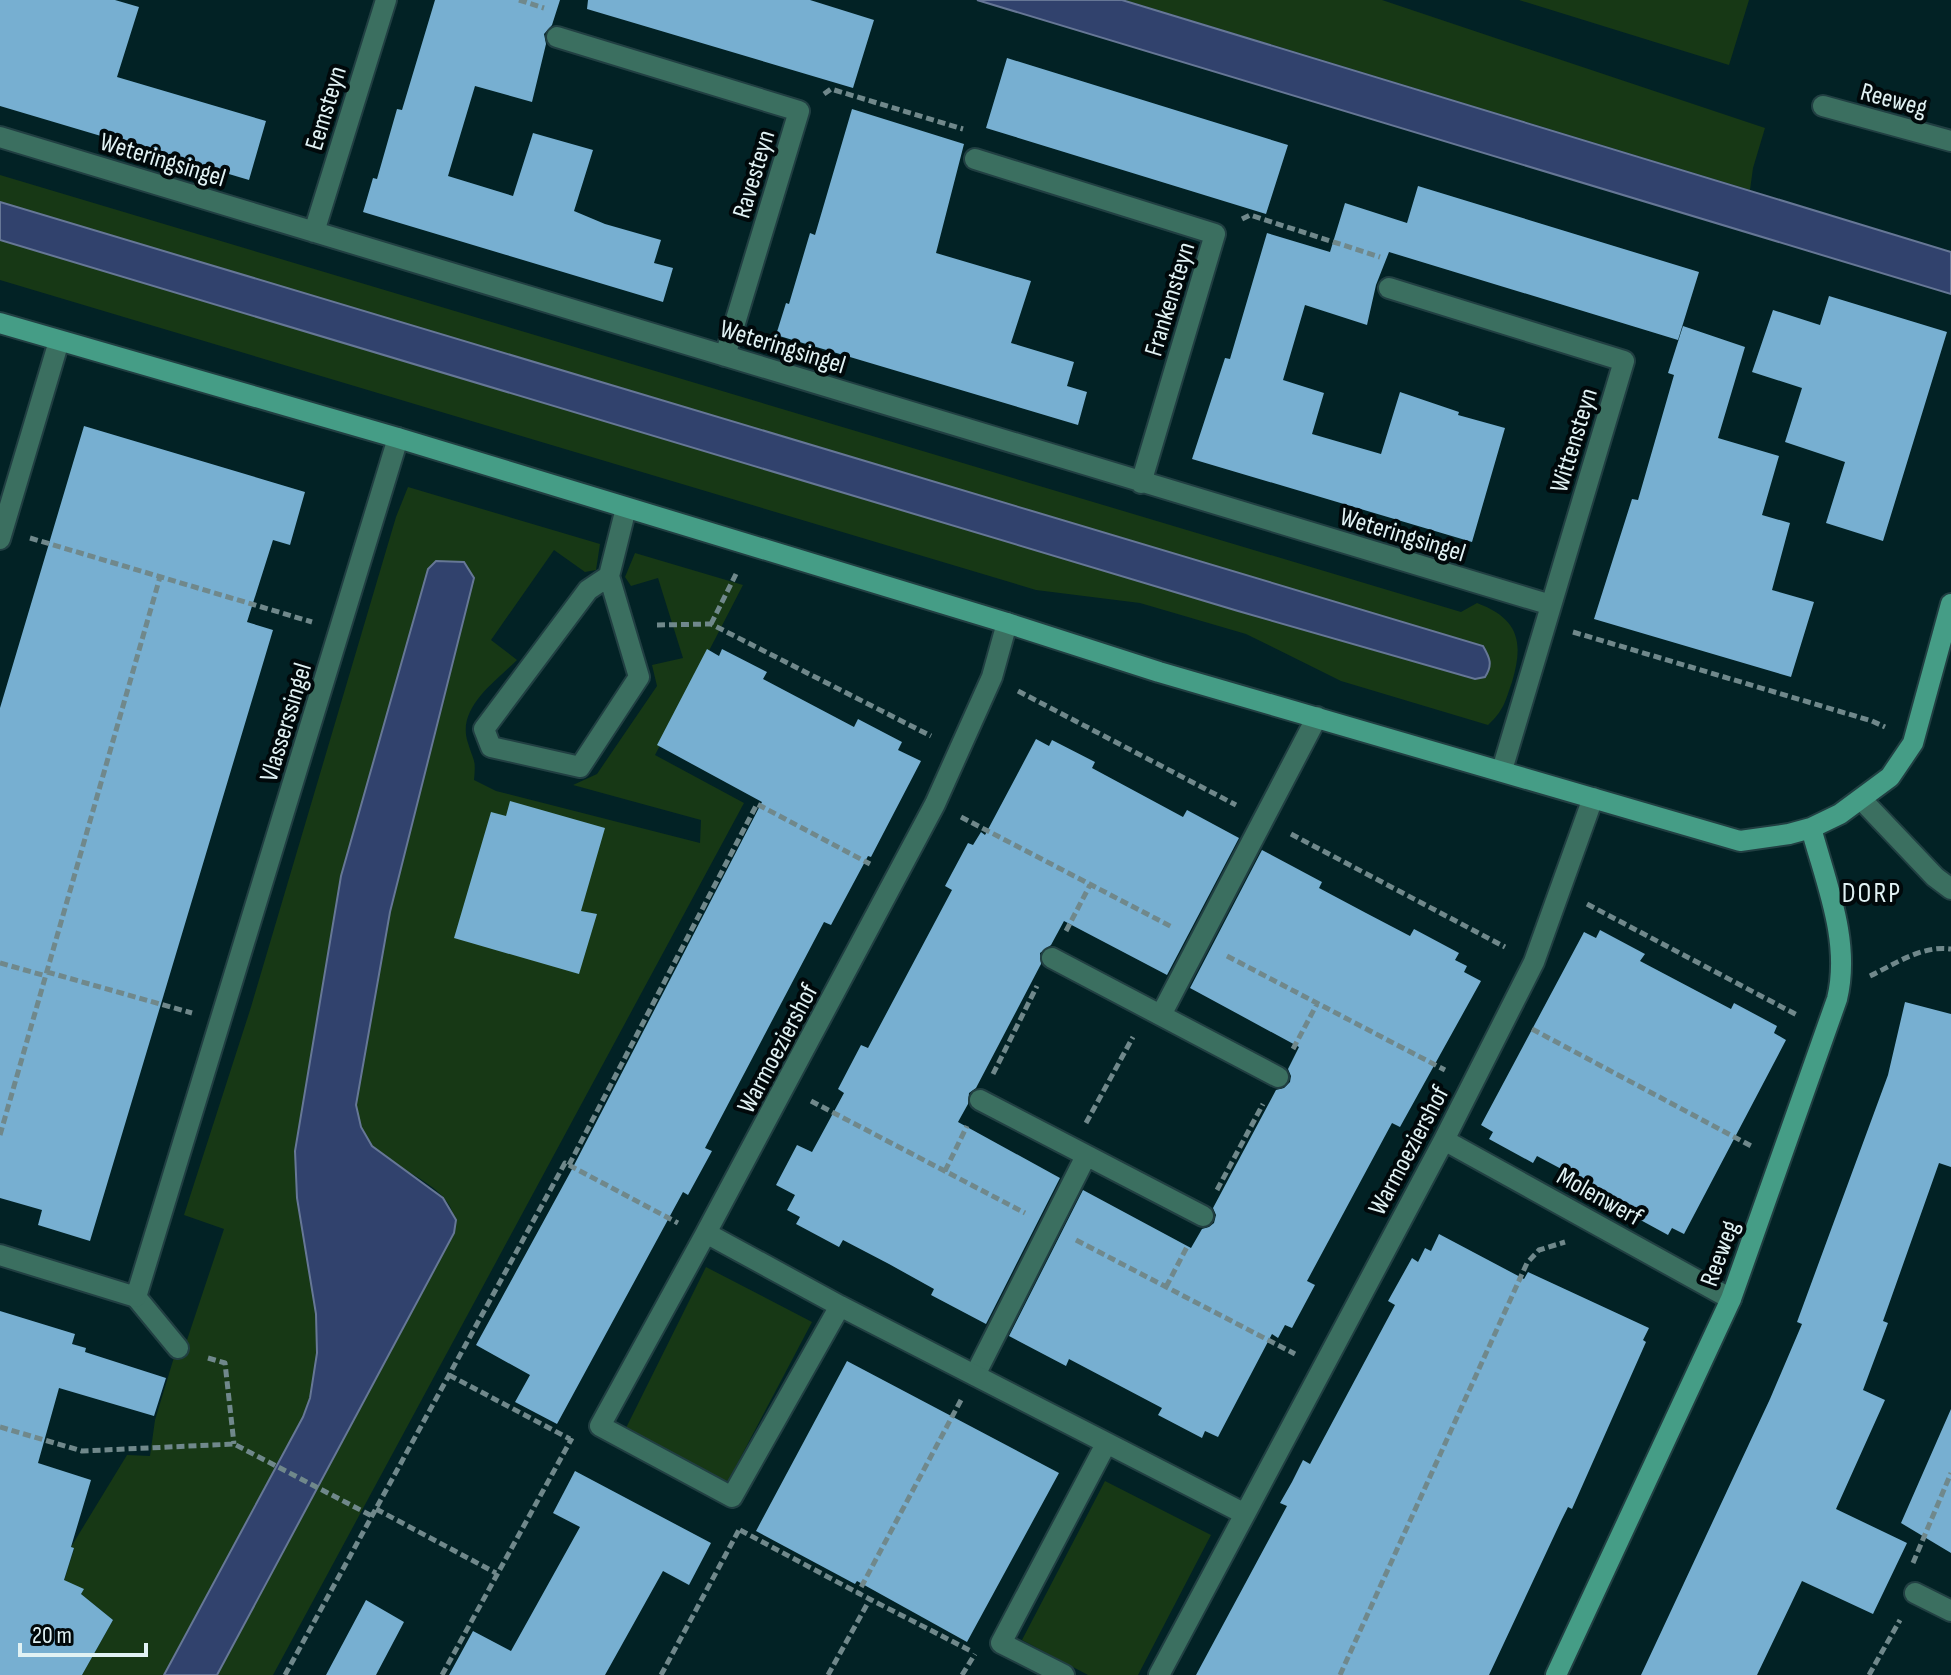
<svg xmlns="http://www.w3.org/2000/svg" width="1951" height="1675" font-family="'Sofia Sans Condensed',sans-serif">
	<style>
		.green { fill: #173815 }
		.water { fill: #31426d; stroke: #667796; stroke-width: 2 }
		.building { fill: #77afd1 }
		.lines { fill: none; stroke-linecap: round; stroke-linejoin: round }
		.lane-casing { stroke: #213f42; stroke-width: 24 }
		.street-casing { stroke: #213f42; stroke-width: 24 }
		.secondary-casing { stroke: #213f42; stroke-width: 24 }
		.path { stroke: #70888b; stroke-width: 5; stroke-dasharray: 8 4; stroke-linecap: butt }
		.lane { stroke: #3b6f60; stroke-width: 20 }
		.street { stroke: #3b6f60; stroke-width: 20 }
		.secondary { stroke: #459d86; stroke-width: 20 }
		.labels { text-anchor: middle; stroke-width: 8; stroke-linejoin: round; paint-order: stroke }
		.street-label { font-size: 26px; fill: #e1f2f4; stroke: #01090b }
		.neighbourhood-label { font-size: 28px; letter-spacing: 2px; fill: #e1f2f4; stroke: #01090b }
	</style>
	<rect width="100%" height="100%" fill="#022225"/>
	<path class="green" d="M 1125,0 L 1382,0 L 1765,128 L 1753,168 L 1750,190 Z
		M 1519,0 L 1749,0 L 1729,65 Z
		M 0,175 L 1461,612 L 1477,603 C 1519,619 1524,642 1512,682 C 1505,702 1504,710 1488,725 L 1341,681 L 1246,634 L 1140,603 L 1036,590 L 0,280 L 0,240 L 1238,611 L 1475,679 L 1483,646 L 0,202 Z
		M 408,487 L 600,544 L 596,570 L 585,572 L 554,550 L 491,640 L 517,660 C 495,682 456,708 468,743 C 474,763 476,758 474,780 L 496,791 L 700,843 L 701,820 L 573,785 L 597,774 L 657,686 L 652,665 L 683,658 L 658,578 L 631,586 L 625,577 L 635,553 L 743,585 L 655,755 L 744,803 L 273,1675 L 217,1675 L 454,1232 C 462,1186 396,1173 371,1146 C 361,1135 359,1119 356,1105 L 390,912 L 428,569 L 341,876 L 295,1151 L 297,1198 L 316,1314 L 317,1353 L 310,1398 L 303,1417 L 164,1675 L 82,1675 L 113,1620 L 81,1594 L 83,1589 L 64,1581 L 74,1549 L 71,1547 L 127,1455 L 150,1456 L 155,1420 L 175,1354 L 182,1355 L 224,1229 L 184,1215 L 251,1007 L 396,517 Z
		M 706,1267 L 812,1322 L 726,1485 L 623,1434 Z
		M 1105,1481 L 1211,1535 L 1138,1675 L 1088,1675 L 1022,1640 Z"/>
	<path class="water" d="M 977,0 L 1122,0 L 1951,252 L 1951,294 Z
		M 0,202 L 1483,646 C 1490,658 1493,665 1485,677 L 1475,679 L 1238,611 L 0,240 Z
		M 436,561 L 464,562 L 474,578 L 390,912 L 356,1105 L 361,1127 L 372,1146 L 443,1198 L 456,1220 L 454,1233 L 217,1675 L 164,1675 L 303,1417 L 310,1398 L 317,1353 L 316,1314 L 297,1198 L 295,1151 L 341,876 L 428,569 Z"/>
	<path class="building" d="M 0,0 L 115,0 L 139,7 L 117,77 L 266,121 L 249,180 L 0,106 Z
		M 435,0 L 560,0 L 552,25 L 544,34 L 546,44 L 532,102 L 475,86 L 448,176 L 513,196 L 533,133 L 593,150 L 574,211 L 605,224 L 661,240 L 654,263 L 673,268 L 663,302 L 363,212 L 373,178 L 377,179 L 397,109 L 402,110 Z
		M 588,0 L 810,0 L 874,20 L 853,88 L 587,9 Z
		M 1007,58 L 1288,145 L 1266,214 L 986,128 Z
		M 852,109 L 964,144 L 936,253 L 1031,281 L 1011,343 L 1074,362 L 1067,386 L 1087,392 L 1078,425 L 776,335 L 786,303 L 789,304 L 810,233 L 815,235 Z
		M 1418,186 L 1699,272 L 1678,340 L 1389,252 L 1376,285 L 1367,325 L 1305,305 L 1283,380 L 1324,393 L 1312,434 L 1381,454 L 1400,392 L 1459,412 L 1458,415 L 1505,428 L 1472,542 L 1192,459 L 1225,358 L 1230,359 L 1267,233 L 1330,252 L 1345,203 L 1407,223 Z
		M 1829,296 L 1947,332 L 1883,541 L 1826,523 L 1845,462 L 1785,442 L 1802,388 L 1752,372 L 1773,310 L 1820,325 Z
		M 1683,326 L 1745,347 L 1718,438 L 1779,456 L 1762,515 L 1790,523 L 1772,590 L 1814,602 L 1791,677 L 1594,619 L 1632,499 L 1638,500 L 1674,375 L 1668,373 Z
		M 84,426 L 305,492 L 290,545 L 273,540 L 247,622 L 273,630 L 90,1241 L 38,1225 L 42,1210 L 0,1198 L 0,708 Z
		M 707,649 L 719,656 L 722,649 L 767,672 L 763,679 L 854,727 L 858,719 L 902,742 L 898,750 L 921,761 L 871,857 L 868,856 L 831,925 L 824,922 L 705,1148 L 712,1151 L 688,1195 L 683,1192 L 557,1424 L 515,1402 L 530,1375 L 476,1345 L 571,1171 L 762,802 L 657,745 Z
		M 1036,739 L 1049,746 L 1052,740 L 1095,762 L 1092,768 L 1183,817 L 1187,810 L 1239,838 L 1167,975 L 1064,921 L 1051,945 L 1040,953 L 1041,964 L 976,1088 L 969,1093 L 968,1104 L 958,1122 L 1060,1178 L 986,1324 L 931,1295 L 934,1289 L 889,1264 L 843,1240 L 839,1247 L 796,1224 L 800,1217 L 787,1210 L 795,1195 L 776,1185 L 797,1145 L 812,1152 L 844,1093 L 838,1089 L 850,1066 L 861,1045 L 868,1048 L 952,890 L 945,886 L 968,843 L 973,845 L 981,832 L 985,835 Z
		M 510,801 L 605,828 L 581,911 L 597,914 L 579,974 L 454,938 L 491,812 L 506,816 Z
		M 1262,850 L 1322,882 L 1319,888 L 1366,913 L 1410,936 L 1414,929 L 1459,953 L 1455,960 L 1467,966 L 1464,972 L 1481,981 L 1400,1127 L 1392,1123 L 1307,1281 L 1315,1285 L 1292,1328 L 1285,1325 L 1278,1338 L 1272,1334 L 1218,1437 L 1205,1431 L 1202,1438 L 1158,1415 L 1162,1408 L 1069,1359 L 1066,1366 L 1009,1336 L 1083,1190 L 1191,1248 L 1202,1229 L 1209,1227 L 1214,1223 L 1216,1215 L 1213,1208 L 1276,1090 L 1284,1088 L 1290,1082 L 1291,1076 L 1288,1069 L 1299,1047 L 1190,988 Z
		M 1600,930 L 1645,954 L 1640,961 L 1731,1009 L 1734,1003 L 1777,1026 L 1774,1033 L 1786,1040 L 1684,1234 L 1672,1228 L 1668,1235 L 1624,1211 L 1628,1204 L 1582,1180 L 1537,1156 L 1533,1163 L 1489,1139 L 1493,1132 L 1481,1125 L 1584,932 L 1596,938 Z
		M 1905,1002 L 1951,1014 L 1951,1167 L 1939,1163 L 1883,1321 L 1888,1323 L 1863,1390 L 1885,1400 L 1836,1509 L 1907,1543 L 1873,1614 L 1802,1581 L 1757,1675 L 1641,1675 L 1770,1399 L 1802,1324 L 1797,1322 L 1888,1075 Z
		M 1439,1234 L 1524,1279 L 1528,1272 L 1649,1328 L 1643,1340 L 1646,1342 L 1572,1509 L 1568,1507 L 1562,1519 L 1489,1675 L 1196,1675 L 1287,1506 L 1280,1503 L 1292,1482 L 1303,1460 L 1310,1464 L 1395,1305 L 1388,1301 L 1412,1258 L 1418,1262 L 1425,1248 L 1431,1251 Z
		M 0,1311 L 75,1334 L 72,1344 L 86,1348 L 85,1352 L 166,1378 L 154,1416 L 59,1388 L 38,1463 L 91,1480 L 71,1547 L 74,1548 L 64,1580 L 84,1589 L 81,1594 L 113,1620 L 82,1675 L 0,1675 Z
		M 847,1361 L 1059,1473 L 967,1642 L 857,1581 L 855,1584 L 756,1531 Z
		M 1951,1409 L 1951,1553 L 1901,1523 Z
		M 575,1471 L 711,1543 L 689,1585 L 663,1571 L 605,1675 L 449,1675 L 473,1631 L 511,1651 L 580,1527 L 553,1513 Z
		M 366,1600 L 404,1622 L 376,1675 L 326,1675 Z"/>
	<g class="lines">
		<defs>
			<path id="lane" d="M 1823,106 L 1951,141
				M 609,576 L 588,590 L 484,729 L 491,747 L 580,767 L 639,677 L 609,576 L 626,508
				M 1052,958 L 1278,1077
				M 1161,1015 L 1317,717
				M 980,1100 L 1203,1216
				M 136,1297 L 178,1348
				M 975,1375 L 1086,1156"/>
			<path id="street" d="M 557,37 L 799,111 L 725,356
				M 0,137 L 1551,605
				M 975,159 L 1215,234 L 1141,483
				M 314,232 L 386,0
				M 1389,288 L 1624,361 L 1502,770
				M 0,539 L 59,341
				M 1007,623 L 992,677 L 935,804 L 706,1233 L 840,1306 L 1245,1514 L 1444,1140 L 1534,962 L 1593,798
				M 1861,799 L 1935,877 L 1951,889
				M 1444,1140 L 1731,1299
				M 706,1233 L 600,1426 L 732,1497 L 840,1306
				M 0,1255 L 136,1297 L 398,438
				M 1915,1593 L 1951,1611
				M 1064,1675 L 1001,1643 L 1106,1444
				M 1159,1675 L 1245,1514"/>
			<path id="secondary" d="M 0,323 L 398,438 L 1007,623 L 1159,672 L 1740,841 L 1789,834 L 1811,828 L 1840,814 L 1890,777 L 1913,743 L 1951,604
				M 1556,1675 L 1731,1299 L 1837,999 C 1851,942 1826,883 1811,828"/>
		</defs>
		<use href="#lane" class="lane-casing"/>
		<use href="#street" class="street-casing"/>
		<use href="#secondary" class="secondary-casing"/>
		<path class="path" d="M 519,0 L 544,8
			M 824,94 L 831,89 L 963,129
			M 1242,219 L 1250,215 L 1380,257
			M 30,538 L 312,622
			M 711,624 L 736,574
			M 657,625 L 711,624 L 931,736
			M 1573,632 L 1872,721 L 1885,727
			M 1018,691 L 1236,805
			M 961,817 L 1172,927
			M 1291,834 L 1505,947
			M 1587,904 L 1797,1015
			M 1066,931 L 1090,885
			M 1227,956 L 1445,1070
			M 0,963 L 46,976
			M 47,972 L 192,1013
			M 1870,976 C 1895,964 1922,945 1951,949
			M 1532,1029 L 1753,1147
			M 1293,1049 L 1317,1004
			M 993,1074 L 1037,986
			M 811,1101 L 1025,1213
			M 1086,1123 L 1133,1037
			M 0,1135 L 160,577
			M 569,1165 L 757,804 L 870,864
			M 945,1171 L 967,1126
			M 1217,1190 L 1263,1104
			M 1076,1240 L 1295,1354
			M 1166,1287 L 1188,1245
			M 208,1358 L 225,1363 L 234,1444
			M 449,1375 L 570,1439
			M 961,1400 L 858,1593 L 971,1651
			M 0,1427 L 82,1451 L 234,1444 L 372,1516
			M 376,1509 L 496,1573
			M 740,1530 L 858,1593
			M 1913,1563 L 1951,1473
			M 285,1675 L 565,1163 L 678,1223
			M 442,1675 L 572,1438
			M 661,1675 L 740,1528
			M 828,1675 L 870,1599
			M 962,1675 L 975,1654
			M 1340,1675 L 1527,1263 L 1539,1250 L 1565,1242
			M 1869,1675 L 1900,1620"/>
		<use href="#lane" class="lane"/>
		<use href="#street" class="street"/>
		<use href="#secondary" class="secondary"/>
	</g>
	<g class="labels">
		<g class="street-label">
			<text transform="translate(1894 99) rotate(15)" y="9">Reeweg</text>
			<text transform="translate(325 108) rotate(-73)" y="9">Eemsteyn</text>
			<text transform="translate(163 159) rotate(17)" y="9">Weteringsingel</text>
			<text transform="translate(753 174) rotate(-73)" y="9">Ravesteyn</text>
			<text transform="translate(1169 299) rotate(-73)" y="9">Frankensteyn</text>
			<text transform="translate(783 346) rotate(17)" y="9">Weteringsingel</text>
			<text transform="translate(1573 440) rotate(-73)" y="9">Wittensteyn</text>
			<text transform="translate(1403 534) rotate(17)" y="9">Weteringsingel</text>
			<text transform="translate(285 722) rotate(-73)" y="9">Vlasserssingel</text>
			<text transform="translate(777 1048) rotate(-62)" y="9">Warmoeziershof</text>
			<text transform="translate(1408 1150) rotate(-62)" y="9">Warmoeziershof</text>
			<text transform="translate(1600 1196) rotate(29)" y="9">Molenwerf</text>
			<text transform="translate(1719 1253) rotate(-70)" y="9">Reeweg</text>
		</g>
		<g class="neighbourhood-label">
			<text x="1872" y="902">DORP</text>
		</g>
	</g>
	<path d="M20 1643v12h126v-12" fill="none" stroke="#e1f2f4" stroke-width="4"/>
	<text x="32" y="1643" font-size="24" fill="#e1f2f4" stroke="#01090b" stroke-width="6" paint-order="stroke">20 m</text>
</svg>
